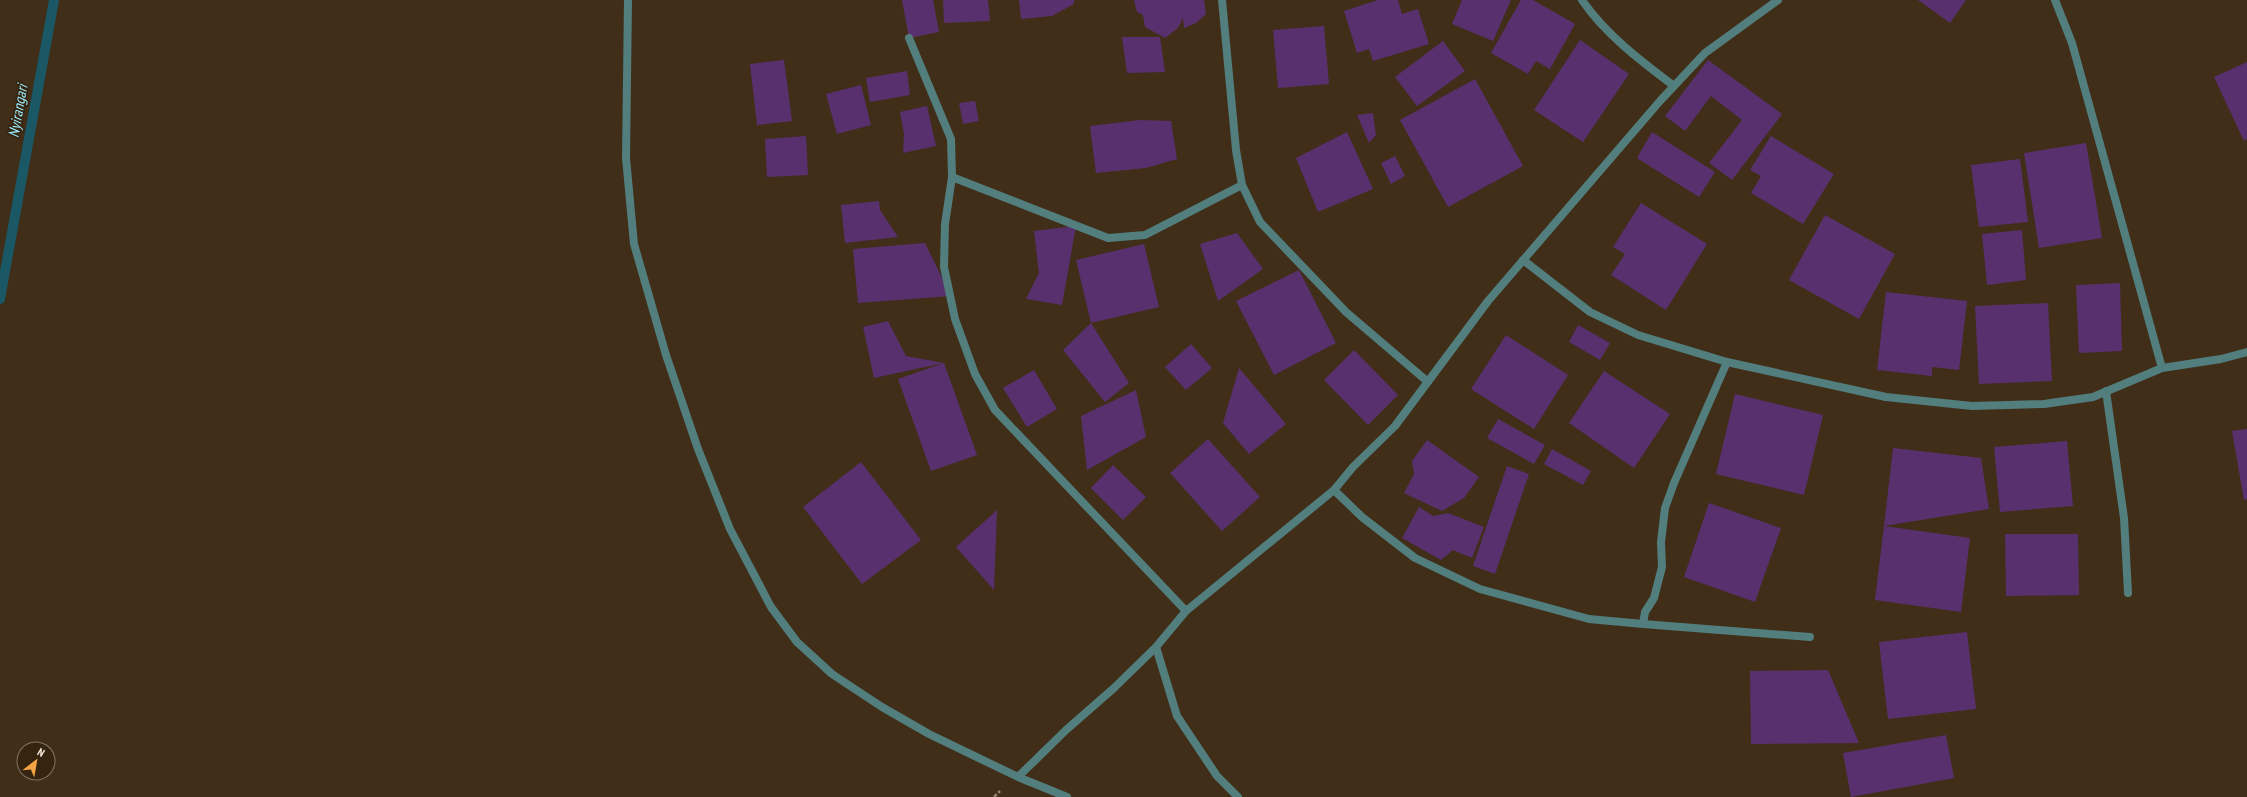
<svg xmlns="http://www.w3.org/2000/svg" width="2247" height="797" font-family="'PT Sans Narrow',sans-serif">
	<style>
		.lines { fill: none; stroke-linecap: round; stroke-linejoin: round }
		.stream { stroke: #195864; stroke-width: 10 }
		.building { fill: #59306e }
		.path { stroke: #928372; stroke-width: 2.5; stroke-dasharray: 4 2; stroke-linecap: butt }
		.street { stroke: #527e7e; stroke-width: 8 }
		.labels { text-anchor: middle; stroke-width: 3.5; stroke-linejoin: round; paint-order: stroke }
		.water-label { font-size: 15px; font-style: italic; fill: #9bedff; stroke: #35240f }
	</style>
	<rect width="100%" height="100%" fill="#402e19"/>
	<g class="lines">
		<path class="stream" d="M 0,299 L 54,0"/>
	</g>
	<path class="building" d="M 902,0 L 933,0 L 939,32 L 909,38 Z
		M 943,0 L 988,0 L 990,21 L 944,23 Z
		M 1019,0 L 1074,0 L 1074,4 L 1052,16 L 1021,19 Z
		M 1134,0 L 1204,0 L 1206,14 L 1196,23 L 1184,28 L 1183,18 L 1178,28 L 1165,38 L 1145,27 L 1143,15 L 1137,12 Z
		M 1378,0 L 1398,0 L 1402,14 L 1418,9 L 1429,44 L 1373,61 L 1369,49 L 1357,53 L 1344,11 Z
		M 1462,0 L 1511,0 L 1493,41 L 1452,24 Z
		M 1521,0 L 1533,0 L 1575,24 L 1550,69 L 1536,61 L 1528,74 L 1491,53 Z
		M 1918,0 L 1966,0 L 1950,23 Z
		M 1324,26 L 1329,84 L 1278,88 L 1273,30 Z
		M 1122,37 L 1160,37 L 1165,72 L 1127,73 Z
		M 1580,40 L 1629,74 L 1583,142 L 1534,110 Z
		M 1443,41 L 1465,71 L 1417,106 L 1395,77 Z
		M 784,60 L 792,121 L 757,125 L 750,64 Z
		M 1708,60 L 1782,114 L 1732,180 L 1709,163 L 1742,120 L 1711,96 L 1685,131 L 1665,116 Z
		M 2247,62 L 2247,139 L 2244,141 L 2214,77 Z
		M 907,71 L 910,95 L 870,102 L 866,78 Z
		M 1475,79 L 1523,166 L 1448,207 L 1400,120 Z
		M 861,85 L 871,125 L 837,134 L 826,94 Z
		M 975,101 L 979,121 L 963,124 L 959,103 Z
		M 927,106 L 936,146 L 903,153 L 904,134 L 900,112 Z
		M 1373,113 L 1376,135 L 1369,143 L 1357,115 Z
		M 1140,120 L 1171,121 L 1177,159 L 1146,168 L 1096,173 L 1090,126 Z
		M 1347,132 L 1373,189 L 1318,212 L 1296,158 Z
		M 1652,132 L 1715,172 L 1699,197 L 1637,158 Z
		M 806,136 L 808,175 L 767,177 L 765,139 Z
		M 1771,136 L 1834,174 L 1803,224 L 1751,193 L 1761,176 L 1750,170 Z
		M 2086,143 L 2102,238 L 2039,248 L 2024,153 Z
		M 1395,156 L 1405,176 L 1391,184 L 1381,163 Z
		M 2020,159 L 2028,222 L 1979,227 L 1971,165 Z
		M 879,201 L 880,210 L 898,237 L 845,243 L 841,205 Z
		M 1641,203 L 1707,244 L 1666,310 L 1611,275 L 1625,254 L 1613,247 Z
		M 1825,215 L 1895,254 L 1859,319 L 1789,280 Z
		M 1076,226 L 1062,305 L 1026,299 L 1039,273 L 1034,231 Z
		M 2022,230 L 2026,280 L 1987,285 L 1982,234 Z
		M 1237,233 L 1263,269 L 1218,301 L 1200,244 Z
		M 925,243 L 951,296 L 858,303 L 853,249 Z
		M 1144,244 L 1159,307 L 1091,323 L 1129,383 L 1105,402 L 1063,350 L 1091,323 L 1076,260 Z
		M 1299,270 L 1336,343 L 1274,375 L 1236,301 Z
		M 2120,283 L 2122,351 L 2079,353 L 2076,285 Z
		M 1886,292 L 1967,301 L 1959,370 L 1932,367 L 1932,376 L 1877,370 Z
		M 2048,303 L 2052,381 L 1979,384 L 1975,306 Z
		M 888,321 L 906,356 L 944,363 L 874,378 L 863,327 Z
		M 1578,325 L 1610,343 L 1600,360 L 1569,342 Z
		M 1506,335 L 1568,375 L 1534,429 L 1471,389 Z
		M 1191,344 L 1212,368 L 1186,390 L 1165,367 Z
		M 1354,350 L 1398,395 L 1368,425 L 1324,380 Z
		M 944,363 L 977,455 L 931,471 L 898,379 Z
		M 1239,368 L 1286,424 L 1249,454 L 1223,423 Z
		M 1034,370 L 1057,409 L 1027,427 L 1003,388 Z
		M 1604,371 L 1670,414 L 1634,468 L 1569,423 Z
		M 1136,390 L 1146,437 L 1087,470 L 1081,416 Z
		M 1735,394 L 1823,415 L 1804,495 L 1716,474 Z
		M 1498,419 L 1545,445 L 1534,464 L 1487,438 Z
		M 2247,429 L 2247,499 L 2244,500 L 2232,431 Z
		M 1208,439 L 1260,497 L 1222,531 L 1170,473 Z
		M 1427,440 L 1479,477 L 1464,498 L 1442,511 L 1404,493 L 1414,474 L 1412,461 Z
		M 2067,441 L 2073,506 L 2000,512 L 1994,447 Z
		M 1893,448 L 1981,458 L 1989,509 L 1884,526 Z
		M 1552,449 L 1591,471 L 1583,485 L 1544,464 Z
		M 861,462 L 921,540 L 862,584 L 803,507 Z
		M 1113,465 L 1146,497 L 1123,520 L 1091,488 Z
		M 1507,466 L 1529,474 L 1495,574 L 1473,566 Z
		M 1709,503 L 1781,528 L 1755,602 L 1684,577 Z
		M 1419,507 L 1433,516 L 1448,513 L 1484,527 L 1472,558 L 1453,550 L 1441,560 L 1402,538 Z
		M 997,510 L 994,590 L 956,547 Z
		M 1884,526 L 1970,538 L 1961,612 L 1875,600 Z
		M 2005,534 L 2078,534 L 2079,595 L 2006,596 Z
		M 1967,632 L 1976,709 L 1888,719 L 1879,642 Z
		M 1828,670 L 1859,743 L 1751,744 L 1750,671 Z
		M 1946,735 L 1954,778 L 1851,797 L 1843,753 Z"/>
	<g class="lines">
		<path class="path" d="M 994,797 L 1000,791"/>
		<path class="street" d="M 628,0 L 626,158 L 634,244 L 666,355 L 698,449 L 730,529 L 771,607 L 797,642 L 832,674 L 882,707 L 929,734 L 1018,777 L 1067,797
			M 1222,0 L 1236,150 L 1242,185 L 1260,222 L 1346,312 L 1428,382
			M 1582,0 C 1605,34 1641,61 1674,86
			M 2055,0 L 2072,43 L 2162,368
			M 909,38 L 951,139 L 952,177 L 945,224 L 944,267 L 955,319 L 975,374 L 995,410 L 1186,611
			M 952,177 L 1108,238 L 1145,235 L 1242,185
			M 1523,260 L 1590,312 L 1638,335 L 1727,362 L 1886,397 L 1972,406 L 2044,404 L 2093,397 L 2162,368 L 2221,359 L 2247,352
			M 2106,391 L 2124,518 L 2128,593
			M 1334,490 L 1362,517 L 1415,558 L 1480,589 L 1589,619 L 1643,624 L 1645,612 L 1654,598 L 1662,567 L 1661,542 L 1665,508 L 1674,483 L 1727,362
			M 1643,624 L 1810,637
			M 1156,647 L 1177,716 L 1217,776 L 1238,797
			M 1018,777 L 1066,730 L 1114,688 L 1156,647 L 1186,611 L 1334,490 L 1353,467 L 1395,426 L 1488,301 L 1660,101 L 1705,53 L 1778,0"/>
	</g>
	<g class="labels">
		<g class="water-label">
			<text transform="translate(18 111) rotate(-80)" y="5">Nyirangari</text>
		</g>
	</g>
	<g transform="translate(36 761) rotate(31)"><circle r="19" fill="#35240f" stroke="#827362"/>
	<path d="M0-3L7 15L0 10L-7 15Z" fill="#f4a344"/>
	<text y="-6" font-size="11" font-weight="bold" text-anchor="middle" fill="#f6eade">N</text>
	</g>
</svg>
